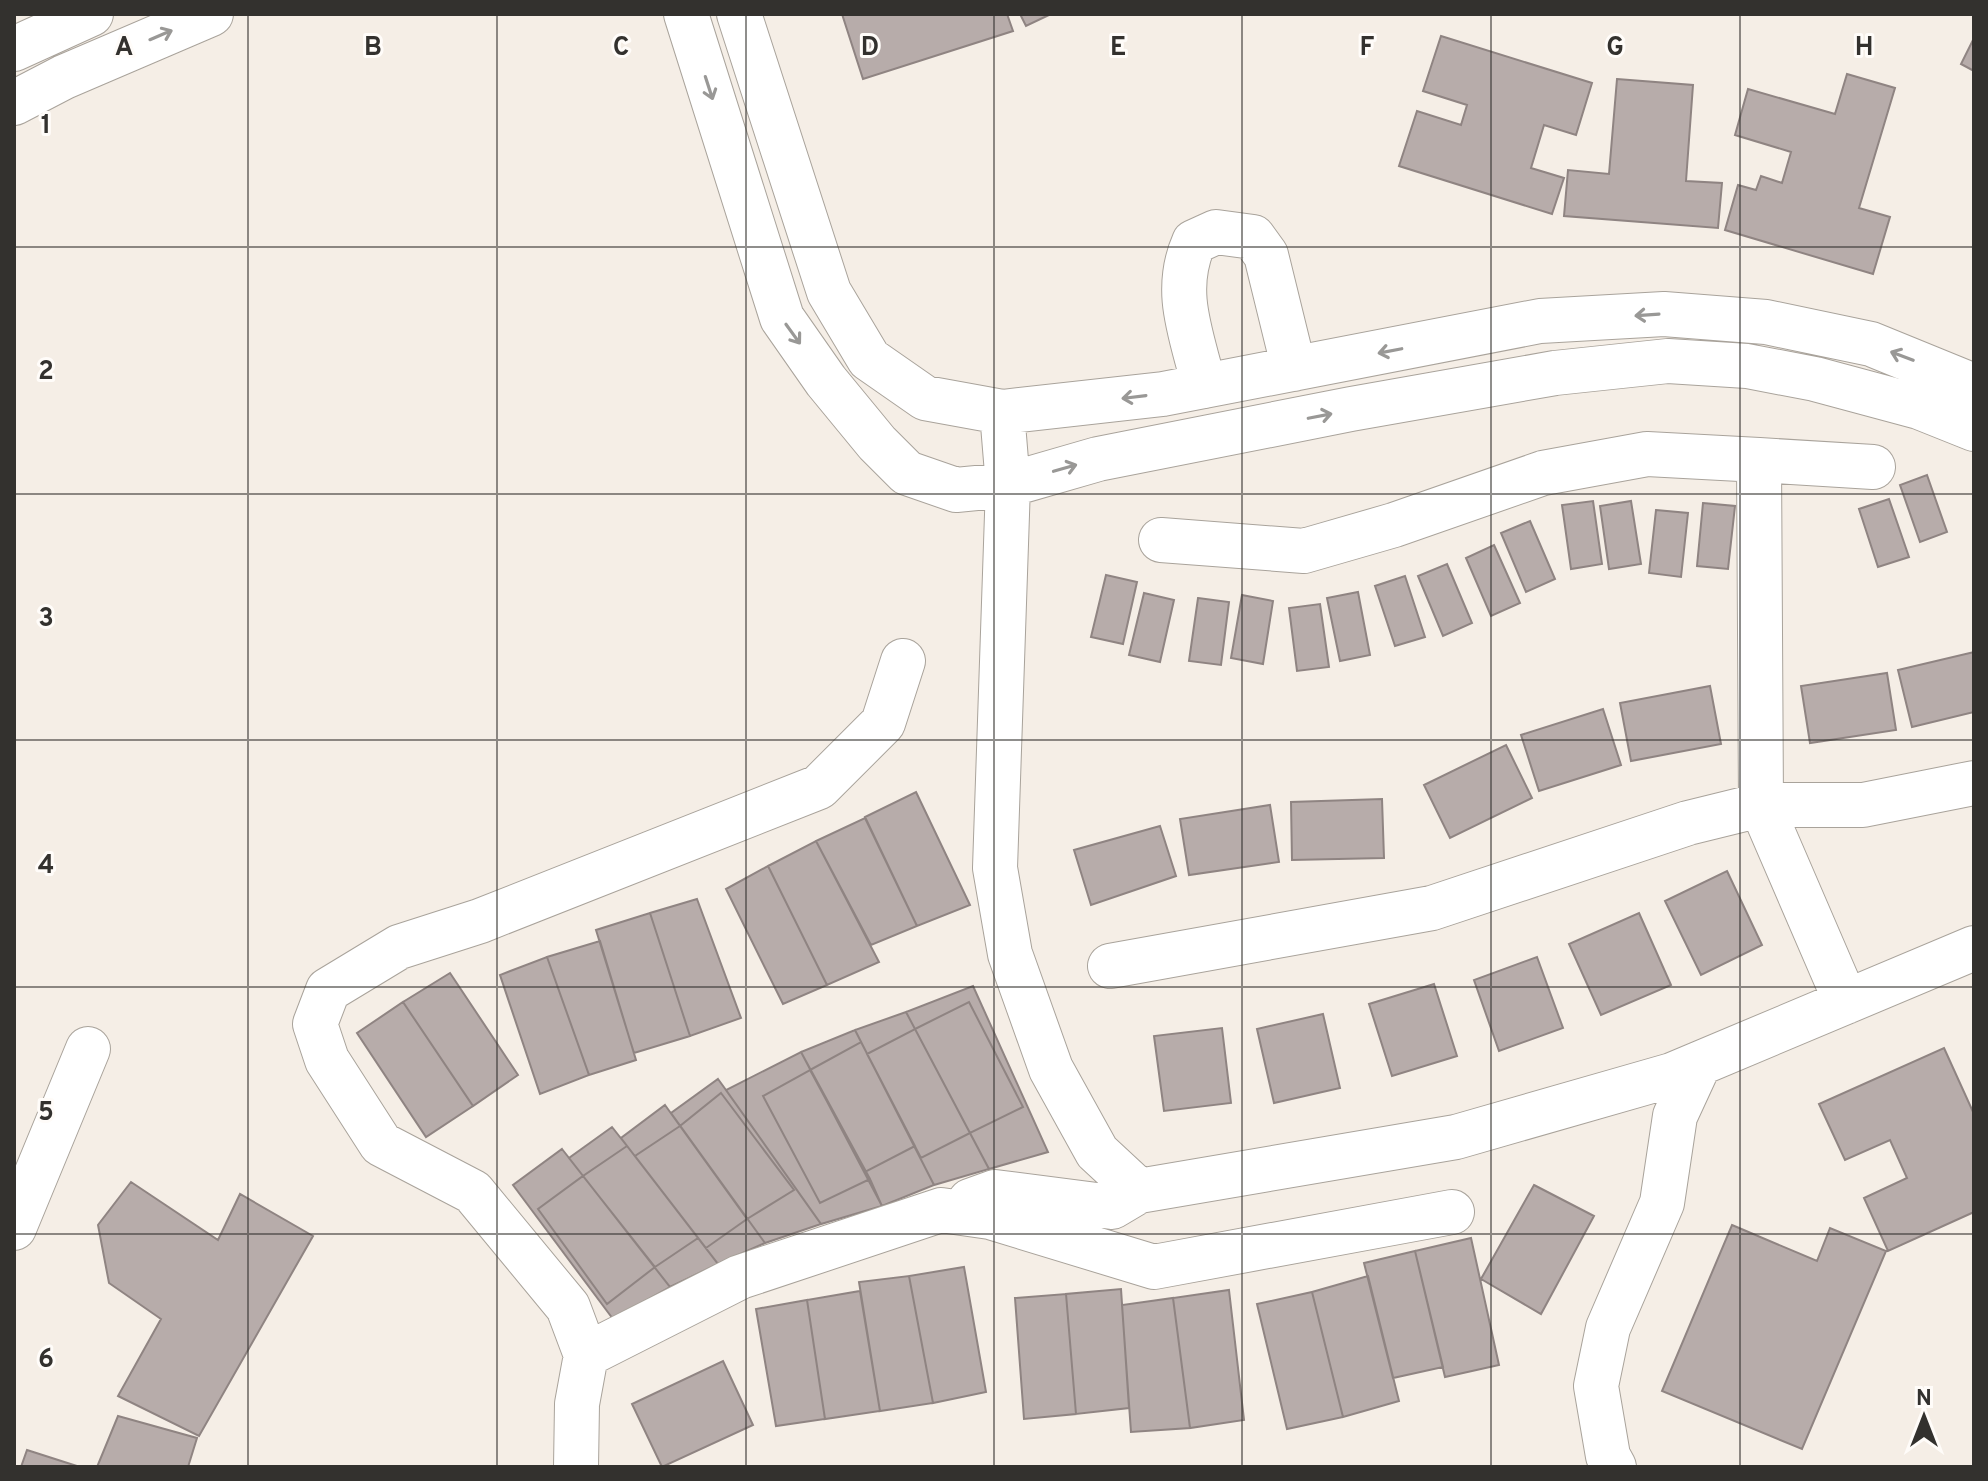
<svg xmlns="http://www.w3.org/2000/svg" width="1988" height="1481" font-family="Overpass,sans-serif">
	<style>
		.building { fill: #b7acaa; stroke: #8f8482; stroke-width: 2 }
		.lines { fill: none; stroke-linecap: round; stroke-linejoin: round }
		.minor-casing { stroke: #a9a39b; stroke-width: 46 }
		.minor { stroke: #fff; stroke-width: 44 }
		.oneway { stroke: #999896 }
		.grid { fill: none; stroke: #33312e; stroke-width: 2; stroke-opacity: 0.55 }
		.grid-label { font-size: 26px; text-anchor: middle; font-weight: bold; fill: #33312e; stroke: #fffcf9; stroke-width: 6; stroke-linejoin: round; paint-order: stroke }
	</style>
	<rect width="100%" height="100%" fill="#f5eee6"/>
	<path class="building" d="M 842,14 L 1007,14 L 1013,31 L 863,79 Z
		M 1020,14 L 1051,14 L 1026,26 Z
		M 1441,36 L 1592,83 L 1576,135 L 1544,125 L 1531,168 L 1564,178 L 1552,214 L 1399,166 L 1417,111 L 1461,125 L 1467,105 L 1423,91 Z
		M 1974,38 L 1974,71 L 1961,64 Z
		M 1847,74 L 1895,88 L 1859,208 L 1890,217 L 1873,274 L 1725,230 L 1738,185 L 1756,190 L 1761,176 L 1782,183 L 1791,152 L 1735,135 L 1748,89 L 1835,114 Z
		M 1617,79 L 1693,85 L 1686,181 L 1722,183 L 1718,228 L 1564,216 L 1568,170 L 1609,174 Z
		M 1927,475 L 1947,532 L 1920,542 L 1900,485 Z
		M 1889,499 L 1909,557 L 1878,567 L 1859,509 Z
		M 1593,501 L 1602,564 L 1571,569 L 1562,505 Z
		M 1631,501 L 1641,564 L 1609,569 L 1600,506 Z
		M 1703,503 L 1735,506 L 1728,569 L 1697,566 Z
		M 1656,510 L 1688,513 L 1681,577 L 1649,573 Z
		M 1530,521 L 1555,579 L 1526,592 L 1501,533 Z
		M 1494,545 L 1520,603 L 1491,616 L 1466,558 Z
		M 1447,564 L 1472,623 L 1443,636 L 1418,576 Z
		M 1106,575 L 1137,582 L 1123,644 L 1091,637 Z
		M 1405,576 L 1425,637 L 1395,646 L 1375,586 Z
		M 1358,592 L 1370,655 L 1340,661 L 1327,598 Z
		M 1144,593 L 1174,600 L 1160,662 L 1129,655 Z
		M 1242,595 L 1273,601 L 1263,664 L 1231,658 Z
		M 1198,598 L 1229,602 L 1221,665 L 1189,661 Z
		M 1320,604 L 1329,667 L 1297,671 L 1289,608 Z
		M 1974,652 L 1974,712 L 1912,727 L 1898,670 Z
		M 1887,673 L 1896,730 L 1810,743 L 1801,686 Z
		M 1710,686 L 1721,744 L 1631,761 L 1620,703 Z
		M 1603,709 L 1621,765 L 1539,791 L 1521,735 Z
		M 1506,745 L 1532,798 L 1450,838 L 1424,785 Z
		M 916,792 L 970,905 L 917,926 L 865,817 Z
		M 1382,799 L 1384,858 L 1292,860 L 1291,802 Z
		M 1270,805 L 1279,862 L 1189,875 L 1180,819 Z
		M 865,818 L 917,926 L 871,945 L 816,841 Z
		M 1160,826 L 1176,876 L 1091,905 L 1074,850 Z
		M 816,841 L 879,962 L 827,985 L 768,866 Z
		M 768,866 L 827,985 L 783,1004 L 726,889 Z
		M 1727,871 L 1762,945 L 1701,975 L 1665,901 Z
		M 697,899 L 741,1018 L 690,1036 L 650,913 Z
		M 650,913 L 690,1036 L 634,1053 L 596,930 Z
		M 1639,913 L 1671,985 L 1601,1015 L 1569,944 Z
		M 600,941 L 636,1060 L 589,1075 L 547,957 Z
		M 547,957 L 589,1075 L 540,1094 L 500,975 Z
		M 1537,957 L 1563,1028 L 1499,1051 L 1474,980 Z
		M 450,973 L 518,1075 L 473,1106 L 403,1002 Z
		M 1434,984 L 1457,1056 L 1392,1076 L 1369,1004 Z
		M 973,986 L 1048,1152 L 989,1169 L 906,1012 Z
		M 403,1002 L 473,1106 L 426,1137 L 357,1033 Z
		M 969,1002 L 1023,1107 L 970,1133 L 915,1029 Z
		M 906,1012 L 970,1133 L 989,1169 L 934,1185 L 855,1030 Z
		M 1323,1014 L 1340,1088 L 1274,1103 L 1257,1029 Z
		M 1222,1028 L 1231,1103 L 1164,1111 L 1154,1036 Z
		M 915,1029 L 970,1133 L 921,1158 L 867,1054 Z
		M 855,1030 L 934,1185 L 882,1206 L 801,1052 Z
		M 861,1042 L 915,1146 L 865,1172 L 810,1070 Z
		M 1944,1048 L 1974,1114 L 1974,1212 L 1888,1251 L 1864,1198 L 1907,1178 L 1890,1140 L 1845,1160 L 1819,1104 Z
		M 801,1052 L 870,1179 L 882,1206 L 821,1224 L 726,1090 Z
		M 810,1070 L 870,1179 L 820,1203 L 763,1096 Z
		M 718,1079 L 726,1090 L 821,1224 L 765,1243 L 671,1113 Z
		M 721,1093 L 794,1190 L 747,1219 L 680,1126 Z
		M 665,1105 L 680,1126 L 765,1243 L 718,1264 L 621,1138 Z
		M 680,1126 L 747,1219 L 706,1248 L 635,1156 Z
		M 612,1127 L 627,1146 L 718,1264 L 670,1287 L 569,1158 Z
		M 627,1146 L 698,1238 L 655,1267 L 583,1176 Z
		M 562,1149 L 670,1287 L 613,1319 L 513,1185 Z
		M 583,1176 L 655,1267 L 607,1304 L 538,1209 Z
		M 131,1182 L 218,1240 L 240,1194 L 313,1236 L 199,1436 L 118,1396 L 161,1319 L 109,1283 L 98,1225 Z
		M 1534,1185 L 1594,1216 L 1541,1314 L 1481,1279 Z
		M 1732,1225 L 1817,1261 L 1830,1228 L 1886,1251 L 1802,1449 L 1662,1391 Z
		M 1471,1238 L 1499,1365 L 1445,1377 L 1415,1251 Z
		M 1415,1251 L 1443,1367 L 1393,1378 L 1364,1263 Z
		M 964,1267 L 986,1392 L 933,1403 L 909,1276 Z
		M 909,1276 L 933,1403 L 880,1411 L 859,1282 Z
		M 1368,1276 L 1399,1401 L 1343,1417 L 1312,1292 Z
		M 1121,1289 L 1129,1408 L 1076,1414 L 1066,1294 Z
		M 1229,1290 L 1244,1420 L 1190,1428 L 1173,1298 Z
		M 860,1291 L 880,1411 L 825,1419 L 807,1300 Z
		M 1312,1292 L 1343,1417 L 1287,1429 L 1257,1304 Z
		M 1066,1294 L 1076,1414 L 1024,1419 L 1015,1298 Z
		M 1173,1298 L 1190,1428 L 1131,1432 L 1122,1305 Z
		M 807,1300 L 825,1419 L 776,1426 L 756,1309 Z
		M 723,1361 L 753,1425 L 662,1467 L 632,1404 Z
		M 118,1416 L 197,1438 L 188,1467 L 97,1467 Z
		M 27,1450 L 80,1467 L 21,1467 Z"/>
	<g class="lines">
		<defs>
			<path id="minor" d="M 686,14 L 782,318 L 826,381 L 877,443 L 907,473 L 956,490 L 1008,485 L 1098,459 L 1351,409 L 1555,373 L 1668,361 L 1747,366 L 1815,379 L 1919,407 L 1974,429
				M 739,14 L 829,292 L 869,359 L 925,398 L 1002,412 L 1163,394 L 1540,321 L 1664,314 L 1766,322 L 1871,344 L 1974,386
				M 14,49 L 91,14
				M 14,103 L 64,77 L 211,14
				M 1204,386 C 1192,335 1172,292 1194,242 L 1216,232 L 1253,237 L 1266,255 L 1294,369
				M 1002,412 L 1008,485 L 995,868 L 1010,954 L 1051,1069 L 1097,1152 L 1139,1191 L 1456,1137 L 1672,1075 L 1974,948
				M 1759,460 L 1873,467
				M 1161,540 L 1304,551 L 1394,525 L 1543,473 L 1647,454 L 1759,460 L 1761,805 L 1846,1002
				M 1110,966 L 1432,908 L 1688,823 L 1761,805 L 1863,805 L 1974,783
				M 970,1201 L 995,1192 L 1112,1207 L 1139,1191
				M 14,1228 L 88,1049
				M 586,1355 L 740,1277 L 941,1210 L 990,1217 L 1154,1267 L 1452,1212
				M 576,1467 L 577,1404 L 586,1355 L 568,1307 L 473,1192 L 381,1144 L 327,1060 L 315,1024 L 328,990 L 399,947 L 480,921 L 819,787 L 883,723 L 903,661
				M 1614,1467 L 1608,1456 L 1596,1386 L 1608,1328 L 1662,1203 L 1675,1116 L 1699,1064"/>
		</defs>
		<use href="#minor" class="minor-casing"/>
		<use href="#minor" class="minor"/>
	</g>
	<defs><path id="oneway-shaft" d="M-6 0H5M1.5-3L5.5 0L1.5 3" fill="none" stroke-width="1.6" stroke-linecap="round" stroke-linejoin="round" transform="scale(2)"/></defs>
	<g class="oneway">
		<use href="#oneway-shaft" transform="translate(161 35) rotate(-23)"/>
		<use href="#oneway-shaft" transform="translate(709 88) rotate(72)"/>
		<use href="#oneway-shaft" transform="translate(1647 315) rotate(176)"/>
		<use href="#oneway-shaft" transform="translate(793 334) rotate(54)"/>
		<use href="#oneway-shaft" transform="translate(1390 351) rotate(169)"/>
		<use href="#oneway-shaft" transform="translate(1902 356) rotate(-159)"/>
		<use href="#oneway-shaft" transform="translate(1134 397) rotate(173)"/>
		<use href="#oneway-shaft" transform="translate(1320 416) rotate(-11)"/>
		<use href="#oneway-shaft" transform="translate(1065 468) rotate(-16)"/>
	</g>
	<path class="grid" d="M 248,14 L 248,1467M 497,14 L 497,1467M 746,14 L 746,1467M 994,14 L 994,1467M 1242,14 L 1242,1467M 1491,14 L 1491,1467M 1740,14 L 1740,1467M 14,247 L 1974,247M 14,494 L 1974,494M 14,740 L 1974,740M 14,987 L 1974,987M 14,1234 L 1974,1234"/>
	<g class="grid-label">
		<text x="124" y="55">A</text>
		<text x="373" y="55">B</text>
		<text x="621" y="55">C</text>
		<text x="870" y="55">D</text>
		<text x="1118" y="55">E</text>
		<text x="1367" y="55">F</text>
		<text x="1615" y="55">G</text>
		<text x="1864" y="55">H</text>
		<text x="46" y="133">1</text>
		<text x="46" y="379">2</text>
		<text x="46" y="626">3</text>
		<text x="46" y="873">4</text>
		<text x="46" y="1120">5</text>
		<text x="46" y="1367">6</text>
	</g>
	<rect width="1988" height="1481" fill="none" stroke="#33312e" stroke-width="32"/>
	<g transform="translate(1924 1417)" stroke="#fffcf9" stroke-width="6" paint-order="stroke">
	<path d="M0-6L14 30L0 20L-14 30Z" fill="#33312e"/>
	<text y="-12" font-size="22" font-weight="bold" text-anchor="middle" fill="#33312e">N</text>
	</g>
</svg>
